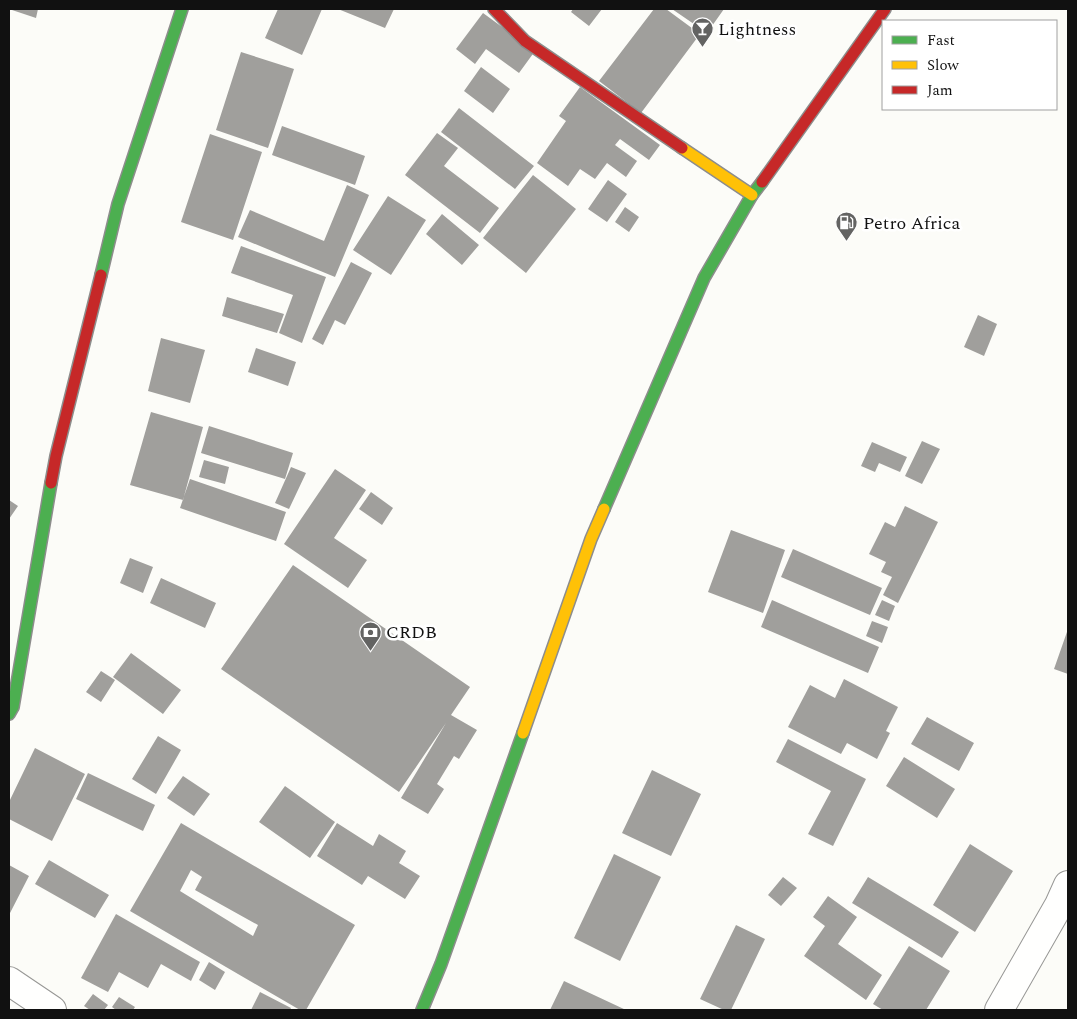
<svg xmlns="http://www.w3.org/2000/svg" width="1077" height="1019" font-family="Spectral,serif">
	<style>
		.building { fill: #a09f9c; fill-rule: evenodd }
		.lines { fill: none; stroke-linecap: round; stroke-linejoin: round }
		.street-casing { stroke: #979795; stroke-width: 30 }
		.fast-casing { stroke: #8d8d8c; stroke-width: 14 }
		.slow-casing { stroke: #8d8d8c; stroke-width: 14 }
		.jam-casing { stroke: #8d8d8c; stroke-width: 14 }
		.street { stroke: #fffffe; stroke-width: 28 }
		.fast { stroke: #4caf50; stroke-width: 11 }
		.slow { stroke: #ffc107; stroke-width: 11 }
		.jam { stroke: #c62828; stroke-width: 11 }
		.labels { text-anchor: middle; stroke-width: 5; stroke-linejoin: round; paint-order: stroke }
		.poi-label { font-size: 18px; fill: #111; stroke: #fff; text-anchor: start }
	</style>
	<rect width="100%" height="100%" fill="#fcfcf8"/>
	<path class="building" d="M 9,9 L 38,9 L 36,18 Z
		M 278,9 L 322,9 L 302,55 L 265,38 Z
		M 338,9 L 394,9 L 385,28 Z
		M 573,9 L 602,9 L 589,26 L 571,12 Z
		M 654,9 L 666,9 L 700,34 L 641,113 L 599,81 Z
		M 672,9 L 724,9 L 707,33 Z
		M 483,13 L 535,51 L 519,73 L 486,49 L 475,64 L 456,49 Z
		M 241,52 L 294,69 L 268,148 L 216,130 Z
		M 481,67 L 510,89 L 493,113 L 464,91 Z
		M 580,87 L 660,145 L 649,160 L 620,139 L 615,145 L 637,161 L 626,177 L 607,163 L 595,179 L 580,169 L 568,186 L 537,163 L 566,121 L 559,116 Z
		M 459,108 L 534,166 L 515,189 L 441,132 Z
		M 282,126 L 365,156 L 355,185 L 272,155 Z
		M 437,133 L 458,148 L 444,166 L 499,208 L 480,233 L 405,175 Z
		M 210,134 L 262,152 L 233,240 L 181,222 Z
		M 533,175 L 576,209 L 526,273 L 483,238 Z
		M 608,180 L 627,194 L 607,222 L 588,209 Z
		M 347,185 L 369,195 L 335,277 L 238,237 L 250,210 L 324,241 Z
		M 388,196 L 426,220 L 391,275 L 353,250 Z
		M 625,207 L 639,217 L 629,232 L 615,222 Z
		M 442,214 L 479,245 L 462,265 L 426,234 Z
		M 241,246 L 326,277 L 302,343 L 279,333 L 293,295 L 231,273 Z
		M 351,262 L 372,273 L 345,325 L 335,320 L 323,345 L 312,339 Z
		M 227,297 L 284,314 L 277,333 L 222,316 Z
		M 978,315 L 997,324 L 984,356 L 964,347 Z
		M 161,338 L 205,350 L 190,403 L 148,391 Z
		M 256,348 L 296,362 L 288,386 L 248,372 Z
		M 151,412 L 203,427 L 183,500 L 130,485 Z
		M 209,426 L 293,453 L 285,479 L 201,453 Z
		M 922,441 L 940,449 L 922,484 L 905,476 Z
		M 872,442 L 907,457 L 900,472 L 879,463 L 875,472 L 861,466 Z
		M 204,460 L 229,467 L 225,484 L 199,477 Z
		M 291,467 L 306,473 L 289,509 L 275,503 Z
		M 335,469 L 366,490 L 334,538 L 367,560 L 348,588 L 284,544 Z
		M 190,479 L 286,512 L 276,541 L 180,508 Z
		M 371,492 L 393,508 L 382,525 L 359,509 Z
		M 9,500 L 18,506 L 9,519 Z
		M 905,506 L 938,522 L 898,603 L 883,595 L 892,577 L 881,572 L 886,562 L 869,554 L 885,522 L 895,527 Z
		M 731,530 L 785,550 L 763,613 L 708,592 Z
		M 793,549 L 882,588 L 870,615 L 781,577 Z
		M 130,558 L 153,567 L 143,593 L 120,583 Z
		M 293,565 L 470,687 L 451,715 L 477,730 L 459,759 L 454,756 L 437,784 L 444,789 L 428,814 L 401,798 L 446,723 L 399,792 L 221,669 Z
		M 161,578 L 216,603 L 205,628 L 150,603 Z
		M 772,600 L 879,647 L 868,673 L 761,627 Z
		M 882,600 L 895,606 L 889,621 L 875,615 Z
		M 872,621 L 888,627 L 882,643 L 866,636 Z
		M 1068,629 L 1068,674 L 1054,669 Z
		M 131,653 L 181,690 L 163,714 L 113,677 Z
		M 101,671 L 115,680 L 101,702 L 86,692 Z
		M 844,679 L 898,707 L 886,731 L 890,733 L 877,759 L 847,743 L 841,754 L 788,727 L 810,685 L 835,698 Z
		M 927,717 L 974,743 L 959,771 L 911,744 Z
		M 158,736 L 181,750 L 156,794 L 132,779 Z
		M 788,739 L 866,779 L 833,846 L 808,834 L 831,791 L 776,762 Z
		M 35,748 L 85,774 L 52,841 L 9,819 L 9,802 Z
		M 904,757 L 955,789 L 937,818 L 886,786 Z
		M 652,770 L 701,794 L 671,856 L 622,833 Z
		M 88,773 L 155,805 L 143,831 L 76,799 Z
		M 183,776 L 210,794 L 194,816 L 167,798 Z
		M 285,786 L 335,822 L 310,858 L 259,822 Z
		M 181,823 L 355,925 L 306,1010 L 300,1010 L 130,911 ZM 191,870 L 202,877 L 195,890 L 258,925 L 253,936 L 180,891 Z
		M 337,823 L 373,846 L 379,834 L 406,851 L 399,863 L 420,876 L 405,899 L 368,876 L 362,885 L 317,856 Z
		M 970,844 L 1013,871 L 975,932 L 933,905 Z
		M 614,854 L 661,877 L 620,961 L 574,938 Z
		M 49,860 L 109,895 L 95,918 L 35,884 Z
		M 9,865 L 29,876 L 9,915 Z
		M 783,877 L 797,888 L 781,906 L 768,895 Z
		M 868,877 L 959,932 L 942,958 L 852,903 Z
		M 828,896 L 857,917 L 838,944 L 882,975 L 866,1000 L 804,956 L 825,926 L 813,917 Z
		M 116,914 L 200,962 L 191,981 L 161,964 L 148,988 L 119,972 L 108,992 L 81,978 Z
		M 736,925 L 765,939 L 731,1010 L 724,1010 L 700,999 Z
		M 909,946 L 950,971 L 926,1010 L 883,1010 L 873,1004 Z
		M 209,962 L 225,972 L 215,990 L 199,980 Z
		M 564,981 L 626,1010 L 550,1010 Z
		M 260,992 L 291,1008 L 290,1010 L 251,1010 Z
		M 93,994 L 108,1005 L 104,1010 L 90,1010 L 84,1006 Z
		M 119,997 L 135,1007 L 133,1010 L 116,1010 L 112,1007 Z"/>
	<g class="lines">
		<defs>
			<path id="street" d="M 9,981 L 52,1010
				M 999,1010 L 1059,905 L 1068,885"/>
			<path id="fast" d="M 101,275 L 118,204 L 182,9
				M 604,509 L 704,278 L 752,195 L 762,182
				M 9,714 L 13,707 L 51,483
				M 422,1010 L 441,964 L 523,733"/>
			<path id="slow" d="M 682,148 L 752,195
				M 523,733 L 591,539 L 604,509"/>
			<path id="jam" d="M 494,9 L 525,41 L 682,148
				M 762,182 L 885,9
				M 51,483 L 56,456 L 101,275"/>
		</defs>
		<use href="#street" class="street-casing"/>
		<use href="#fast" class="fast-casing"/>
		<use href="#slow" class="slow-casing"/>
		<use href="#jam" class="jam-casing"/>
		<use href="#street" class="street"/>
		<use href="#fast" class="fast"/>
		<use href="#slow" class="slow"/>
		<use href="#jam" class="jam"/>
	</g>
	<defs>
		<symbol id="bar-pin" viewBox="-11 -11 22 30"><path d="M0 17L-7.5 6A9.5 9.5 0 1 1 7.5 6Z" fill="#636362" stroke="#fff"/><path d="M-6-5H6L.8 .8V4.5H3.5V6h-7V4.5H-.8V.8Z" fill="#fff"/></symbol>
		<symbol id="fuel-pin" viewBox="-11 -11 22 30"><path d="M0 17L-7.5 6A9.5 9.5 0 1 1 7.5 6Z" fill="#636362" stroke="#fff"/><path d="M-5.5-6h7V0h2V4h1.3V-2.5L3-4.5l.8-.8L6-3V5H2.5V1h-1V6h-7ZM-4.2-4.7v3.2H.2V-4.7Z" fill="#fff"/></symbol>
		<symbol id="bank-pin" viewBox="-11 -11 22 30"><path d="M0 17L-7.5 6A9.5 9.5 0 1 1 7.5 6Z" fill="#636362" stroke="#fff"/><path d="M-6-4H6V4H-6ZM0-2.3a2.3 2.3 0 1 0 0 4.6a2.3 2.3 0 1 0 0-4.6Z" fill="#fff"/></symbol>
	</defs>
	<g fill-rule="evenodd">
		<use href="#bar-pin" x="690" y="16" width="25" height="34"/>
		<use href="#fuel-pin" x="834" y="210" width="25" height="34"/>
		<use href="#bank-pin" x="358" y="620" width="25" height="34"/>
	</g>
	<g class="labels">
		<g class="poi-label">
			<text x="718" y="35">Lightness</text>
			<text x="863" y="229">Petro Africa</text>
			<text x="386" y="638">CRDB</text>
		</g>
	</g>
	<rect width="1077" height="1019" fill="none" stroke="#111111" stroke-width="20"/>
	<rect x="882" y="20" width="175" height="90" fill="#ffffff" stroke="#a0a0a0"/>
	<rect x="892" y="36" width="25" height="8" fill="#4caf50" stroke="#a0a0a0"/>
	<text x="927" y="45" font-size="15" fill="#111111">Fast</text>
	<rect x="892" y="61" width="25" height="8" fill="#ffc107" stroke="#a0a0a0"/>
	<text x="927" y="70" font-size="15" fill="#111111">Slow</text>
	<rect x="892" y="86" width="25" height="8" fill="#c62828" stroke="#a0a0a0"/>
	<text x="927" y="95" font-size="15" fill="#111111">Jam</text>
</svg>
